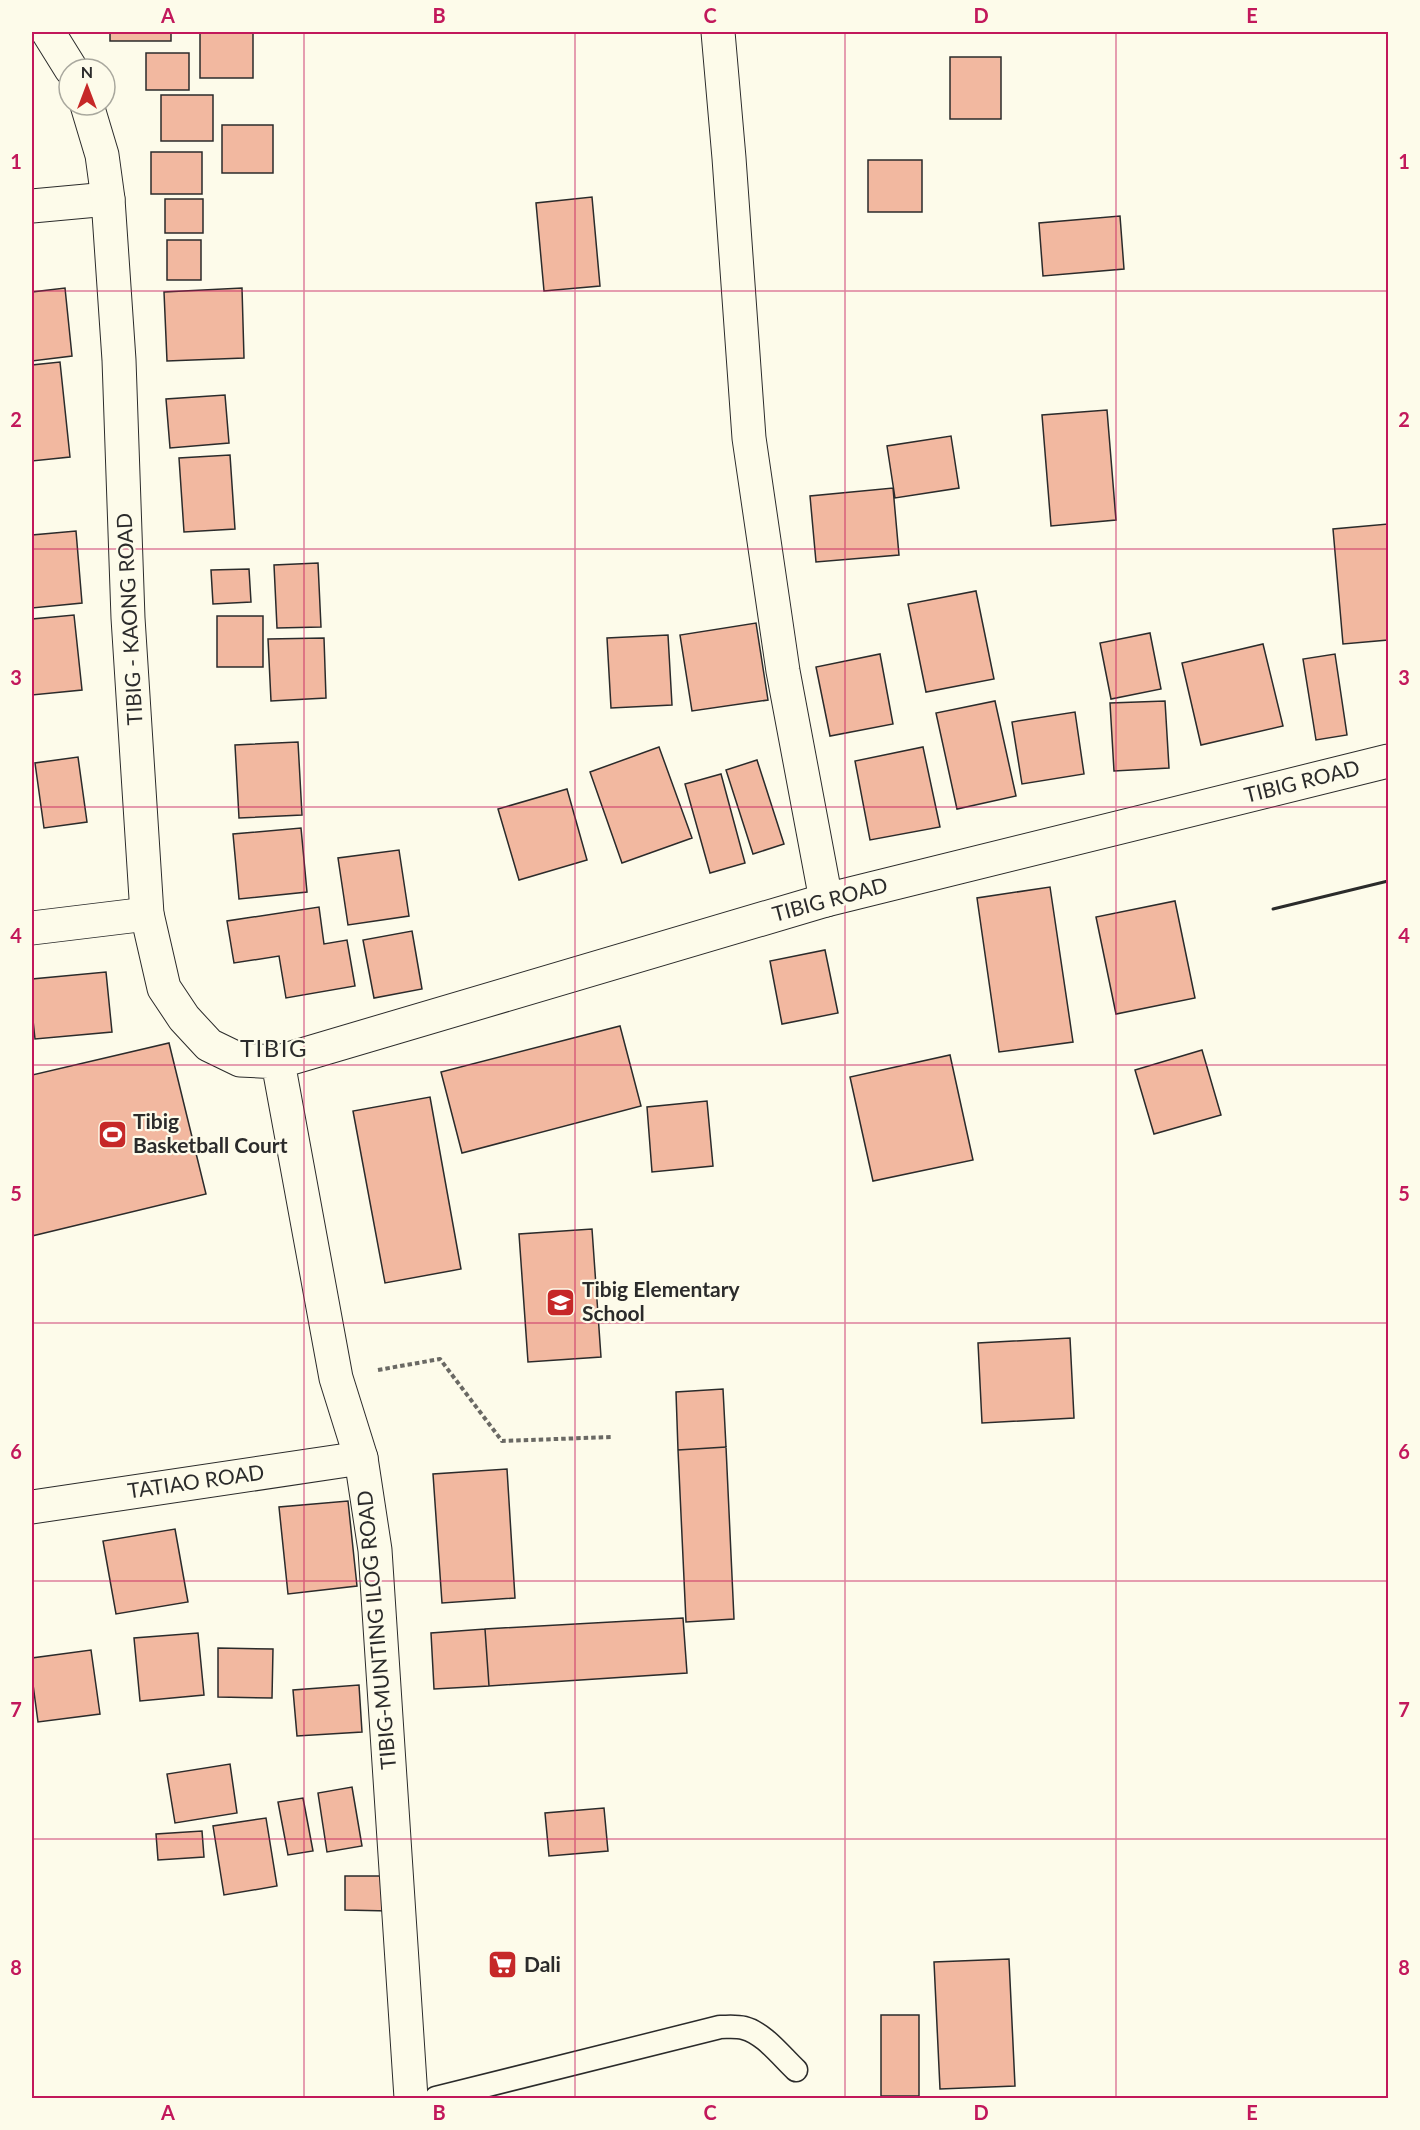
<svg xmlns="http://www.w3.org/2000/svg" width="1420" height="2130" font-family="Lato,sans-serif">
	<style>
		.building { fill: #f2b8a0; stroke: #2b2b2b; stroke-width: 1.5 }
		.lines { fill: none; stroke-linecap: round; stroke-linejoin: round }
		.lane-casing { stroke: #2b2b2b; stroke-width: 25 }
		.street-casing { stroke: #2b2b2b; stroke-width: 35 }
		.secondary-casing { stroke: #2b2b2b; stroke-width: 35 }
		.path { stroke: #6a6964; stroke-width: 4; stroke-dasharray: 4.5 3; stroke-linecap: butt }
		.lane { stroke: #fdfbea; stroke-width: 22 }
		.street { stroke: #fdfbea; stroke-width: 33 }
		.secondary { stroke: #fdfbea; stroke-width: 33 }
		.wall { stroke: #2b2b2b; stroke-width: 3 }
		.grid { fill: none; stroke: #c2185b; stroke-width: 1.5; stroke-opacity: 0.55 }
		.labels { text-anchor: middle; stroke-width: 4.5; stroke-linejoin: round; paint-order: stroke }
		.street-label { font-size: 21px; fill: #2b2b2b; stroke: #fdfbea }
		.poi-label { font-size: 21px; font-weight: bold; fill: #2b2b2b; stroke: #fdfbea; text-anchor: start }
		.quarter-label { font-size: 24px; letter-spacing: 1.5px; fill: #2b2b2b; stroke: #fdfbea }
		.neatline { fill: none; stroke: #c2185b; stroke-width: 2 }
		.grid-label { font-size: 20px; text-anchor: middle; font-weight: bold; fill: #c2185b }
	</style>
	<rect width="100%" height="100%" fill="#fdfbea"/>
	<path class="building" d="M 110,32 L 171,32 L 171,41 L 110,41 Z
		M 200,32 L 253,32 L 253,78 L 200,78 Z
		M 146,53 L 189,53 L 189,90 L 146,90 Z
		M 950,57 L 1001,57 L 1001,119 L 950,119 Z
		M 161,95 L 213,95 L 213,141 L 161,141 Z
		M 222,125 L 273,125 L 273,173 L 222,173 Z
		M 151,152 L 202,152 L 202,194 L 151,194 Z
		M 868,160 L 922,160 L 922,212 L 868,212 Z
		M 592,197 L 600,286 L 544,291 L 536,203 Z
		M 165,199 L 203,199 L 203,233 L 165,233 Z
		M 1120,216 L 1124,269 L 1043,276 L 1039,223 Z
		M 167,240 L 201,240 L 201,280 L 167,280 Z
		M 65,288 L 72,356 L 32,361 L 32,292 Z
		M 242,288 L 244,358 L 167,361 L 164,292 Z
		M 60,362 L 70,457 L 32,461 L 32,365 Z
		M 225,395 L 229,443 L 170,448 L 166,399 Z
		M 1107,410 L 1116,520 L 1051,526 L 1042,415 Z
		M 951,436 L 959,488 L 895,498 L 887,446 Z
		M 230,455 L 235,529 L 184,532 L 179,458 Z
		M 893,488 L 899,555 L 816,562 L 810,496 Z
		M 1388,524 L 1388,640 L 1343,644 L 1333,529 Z
		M 76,531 L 82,603 L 32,608 L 32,535 Z
		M 318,563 L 321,627 L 277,628 L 274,565 Z
		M 249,569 L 251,602 L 213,604 L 211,570 Z
		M 976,591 L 994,679 L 926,692 L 908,604 Z
		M 74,615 L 82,690 L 32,695 L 32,619 Z
		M 217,616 L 263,616 L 263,667 L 217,667 Z
		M 756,623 L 768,700 L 692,711 L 680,635 Z
		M 1150,633 L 1161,689 L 1111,699 L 1100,643 Z
		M 668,635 L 672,705 L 611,708 L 607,638 Z
		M 324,638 L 326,698 L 271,701 L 268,639 Z
		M 1263,644 L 1283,726 L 1201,745 L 1182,663 Z
		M 880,654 L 893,724 L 830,736 L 816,667 Z
		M 1335,654 L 1347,735 L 1316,740 L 1303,659 Z
		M 995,701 L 1016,796 L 957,809 L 936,713 Z
		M 1165,701 L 1169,768 L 1114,771 L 1110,703 Z
		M 1075,712 L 1084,774 L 1022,784 L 1012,722 Z
		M 298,742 L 302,815 L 239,818 L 235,745 Z
		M 659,747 L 692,838 L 622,863 L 590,772 Z
		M 923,747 L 940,827 L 870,840 L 855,761 Z
		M 78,757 L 87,822 L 44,828 L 35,763 Z
		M 757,760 L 784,844 L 753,854 L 726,770 Z
		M 721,774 L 745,863 L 710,873 L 685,784 Z
		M 567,789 L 587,860 L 519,880 L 498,809 Z
		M 301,828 L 307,892 L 239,899 L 233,834 Z
		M 399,850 L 409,916 L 348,925 L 338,858 Z
		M 1050,887 L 1073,1042 L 999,1052 L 977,898 Z
		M 1175,901 L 1195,998 L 1116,1014 L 1096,917 Z
		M 319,907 L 324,944 L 347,940 L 355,986 L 286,998 L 279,956 L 234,963 L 227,921 Z
		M 412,931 L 422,989 L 374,998 L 363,940 Z
		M 825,950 L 838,1013 L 782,1024 L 770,961 Z
		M 106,972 L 112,1032 L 35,1039 L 32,1011 L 32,979 Z
		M 620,1026 L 641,1106 L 462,1153 L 441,1072 Z
		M 169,1043 L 206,1194 L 32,1236 L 32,1075 Z
		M 1202,1050 L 1221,1115 L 1154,1134 L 1135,1070 Z
		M 950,1055 L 973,1160 L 873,1181 L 850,1077 Z
		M 430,1097 L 461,1269 L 385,1283 L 353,1111 Z
		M 707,1101 L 713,1166 L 652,1172 L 647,1107 Z
		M 592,1229 L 601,1357 L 528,1362 L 519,1234 Z
		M 1070,1338 L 1074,1418 L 982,1423 L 978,1343 Z
		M 723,1389 L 726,1447 L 678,1450 L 676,1392 Z
		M 726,1447 L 734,1619 L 686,1622 L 678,1450 Z
		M 507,1469 L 515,1598 L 442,1603 L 433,1474 Z
		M 348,1501 L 357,1586 L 288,1594 L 279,1507 Z
		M 175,1529 L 188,1602 L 116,1614 L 103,1541 Z
		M 683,1618 L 687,1673 L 489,1686 L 485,1629 Z
		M 485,1629 L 489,1686 L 434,1689 L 431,1633 Z
		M 198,1633 L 204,1695 L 140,1701 L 134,1638 Z
		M 218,1648 L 273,1649 L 272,1698 L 218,1697 Z
		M 91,1650 L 100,1714 L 38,1722 L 32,1677 L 32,1658 Z
		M 359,1685 L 362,1732 L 297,1736 L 293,1690 Z
		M 230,1764 L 237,1813 L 175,1823 L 167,1774 Z
		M 352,1787 L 362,1846 L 327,1852 L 318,1793 Z
		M 303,1798 L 313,1851 L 288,1855 L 278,1802 Z
		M 604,1808 L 608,1851 L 549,1856 L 545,1813 Z
		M 266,1818 L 277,1886 L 224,1895 L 213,1826 Z
		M 202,1831 L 204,1857 L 158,1860 L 156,1834 Z
		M 345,1876 L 389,1876 L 389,1911 L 345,1910 Z
		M 1009,1959 L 1015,2086 L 940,2089 L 934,1962 Z
		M 881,2015 L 919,2015 L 919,2096 L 881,2096 Z"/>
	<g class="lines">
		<defs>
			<path id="lane" d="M 436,2098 L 720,2027 C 728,2027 736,2026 744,2028 C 764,2033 781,2056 796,2070"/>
			<path id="street" d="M 718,32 L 729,158 L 749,438 L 783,671 L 826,900
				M 32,206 L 108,199
				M 32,928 L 147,914
				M 32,1507 L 361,1458"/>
			<path id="secondary" d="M 48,32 L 71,69
				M 87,105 L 102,155 L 108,199 L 119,360 L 128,618 L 147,914 L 164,988 L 184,1018 L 209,1045 L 240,1060 L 278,1062 L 826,900 L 1388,761
				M 278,1062 L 336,1378 L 361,1458 L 375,1550 L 411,2098"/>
		</defs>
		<use href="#lane" class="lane-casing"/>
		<use href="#street" class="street-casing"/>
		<use href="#secondary" class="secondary-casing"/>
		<path class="path" d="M 378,1370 L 440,1359 L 502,1441 L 611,1437"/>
		<use href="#lane" class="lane"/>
		<use href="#street" class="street"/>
		<use href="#secondary" class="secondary"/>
		<path class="wall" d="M 1273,909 L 1388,881"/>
	</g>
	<path class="grid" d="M 304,32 L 304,2098M 575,32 L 575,2098M 845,32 L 845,2098M 1116,32 L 1116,2098M 32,291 L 1388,291M 32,549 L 1388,549M 32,807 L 1388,807M 32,1065 L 1388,1065M 32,1323 L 1388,1323M 32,1581 L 1388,1581M 32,1839 L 1388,1839"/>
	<defs>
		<symbol id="stadium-square" viewBox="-11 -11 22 22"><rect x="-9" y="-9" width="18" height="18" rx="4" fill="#c62828" stroke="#fdfbea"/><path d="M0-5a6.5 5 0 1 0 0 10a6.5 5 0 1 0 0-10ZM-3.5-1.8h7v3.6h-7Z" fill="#fff"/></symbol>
		<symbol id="school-square" viewBox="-11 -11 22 22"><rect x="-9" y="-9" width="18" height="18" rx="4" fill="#c62828" stroke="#fdfbea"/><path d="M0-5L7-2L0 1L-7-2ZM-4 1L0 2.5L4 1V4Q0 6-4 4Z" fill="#fff"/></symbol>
		<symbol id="supermarket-square" viewBox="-11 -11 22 22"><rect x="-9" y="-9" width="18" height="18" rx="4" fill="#c62828" stroke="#fdfbea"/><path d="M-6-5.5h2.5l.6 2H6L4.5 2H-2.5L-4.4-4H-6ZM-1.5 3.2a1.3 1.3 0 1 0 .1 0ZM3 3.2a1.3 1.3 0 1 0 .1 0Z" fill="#fff"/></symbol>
	</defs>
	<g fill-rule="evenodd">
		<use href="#stadium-square" x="96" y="1118" width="33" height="33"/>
		<use href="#school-square" x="544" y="1286" width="33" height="33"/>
		<use href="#supermarket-square" x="486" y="1948" width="33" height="33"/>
	</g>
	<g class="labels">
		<g class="street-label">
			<text transform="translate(130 619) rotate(-93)" y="7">TIBIG - KAONG ROAD</text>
			<text transform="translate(1302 782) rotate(-14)" y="7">TIBIG ROAD</text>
			<text transform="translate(830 900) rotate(-15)" y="7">TIBIG ROAD</text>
			<text transform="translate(196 1482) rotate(-8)" y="7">TATIAO ROAD</text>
			<text transform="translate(377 1630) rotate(-95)" y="7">TIBIG-MUNTING ILOG ROAD</text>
		</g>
		<g class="poi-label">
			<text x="133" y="1129">Tibig<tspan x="133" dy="24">Basketball Court</tspan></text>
			<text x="582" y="1297">Tibig Elementary<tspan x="582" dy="24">School</tspan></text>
			<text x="524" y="1972">Dali</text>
		</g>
		<g class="quarter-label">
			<text x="274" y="1057">TIBIG</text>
		</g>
	</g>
	<rect width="1420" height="2130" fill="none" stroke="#fdfbea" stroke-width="66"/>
	<g transform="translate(87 87)"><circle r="28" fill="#fdfbea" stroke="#a9a89e" stroke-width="1.5"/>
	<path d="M0-4.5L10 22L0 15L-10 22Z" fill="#c62828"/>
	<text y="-9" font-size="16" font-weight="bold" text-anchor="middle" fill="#2b2b2b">N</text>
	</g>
	<rect x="33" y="33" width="1354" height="2064" class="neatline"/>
	<g class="grid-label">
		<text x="168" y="23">A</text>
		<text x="439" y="23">B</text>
		<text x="710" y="23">C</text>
		<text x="981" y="23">D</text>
		<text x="1252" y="23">E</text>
		<text x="16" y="169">1</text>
		<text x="1404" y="169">1</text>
		<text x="16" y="427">2</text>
		<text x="1404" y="427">2</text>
		<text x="16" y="685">3</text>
		<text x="1404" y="685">3</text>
		<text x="16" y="943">4</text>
		<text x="1404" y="943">4</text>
		<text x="16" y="1201">5</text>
		<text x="1404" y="1201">5</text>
		<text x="16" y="1459">6</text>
		<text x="1404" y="1459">6</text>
		<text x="16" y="1717">7</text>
		<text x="1404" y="1717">7</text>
		<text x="16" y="1975">8</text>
		<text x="1404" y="1975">8</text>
		<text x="168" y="2120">A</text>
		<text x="439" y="2120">B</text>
		<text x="710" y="2120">C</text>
		<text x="981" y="2120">D</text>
		<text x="1252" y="2120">E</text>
	</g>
</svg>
